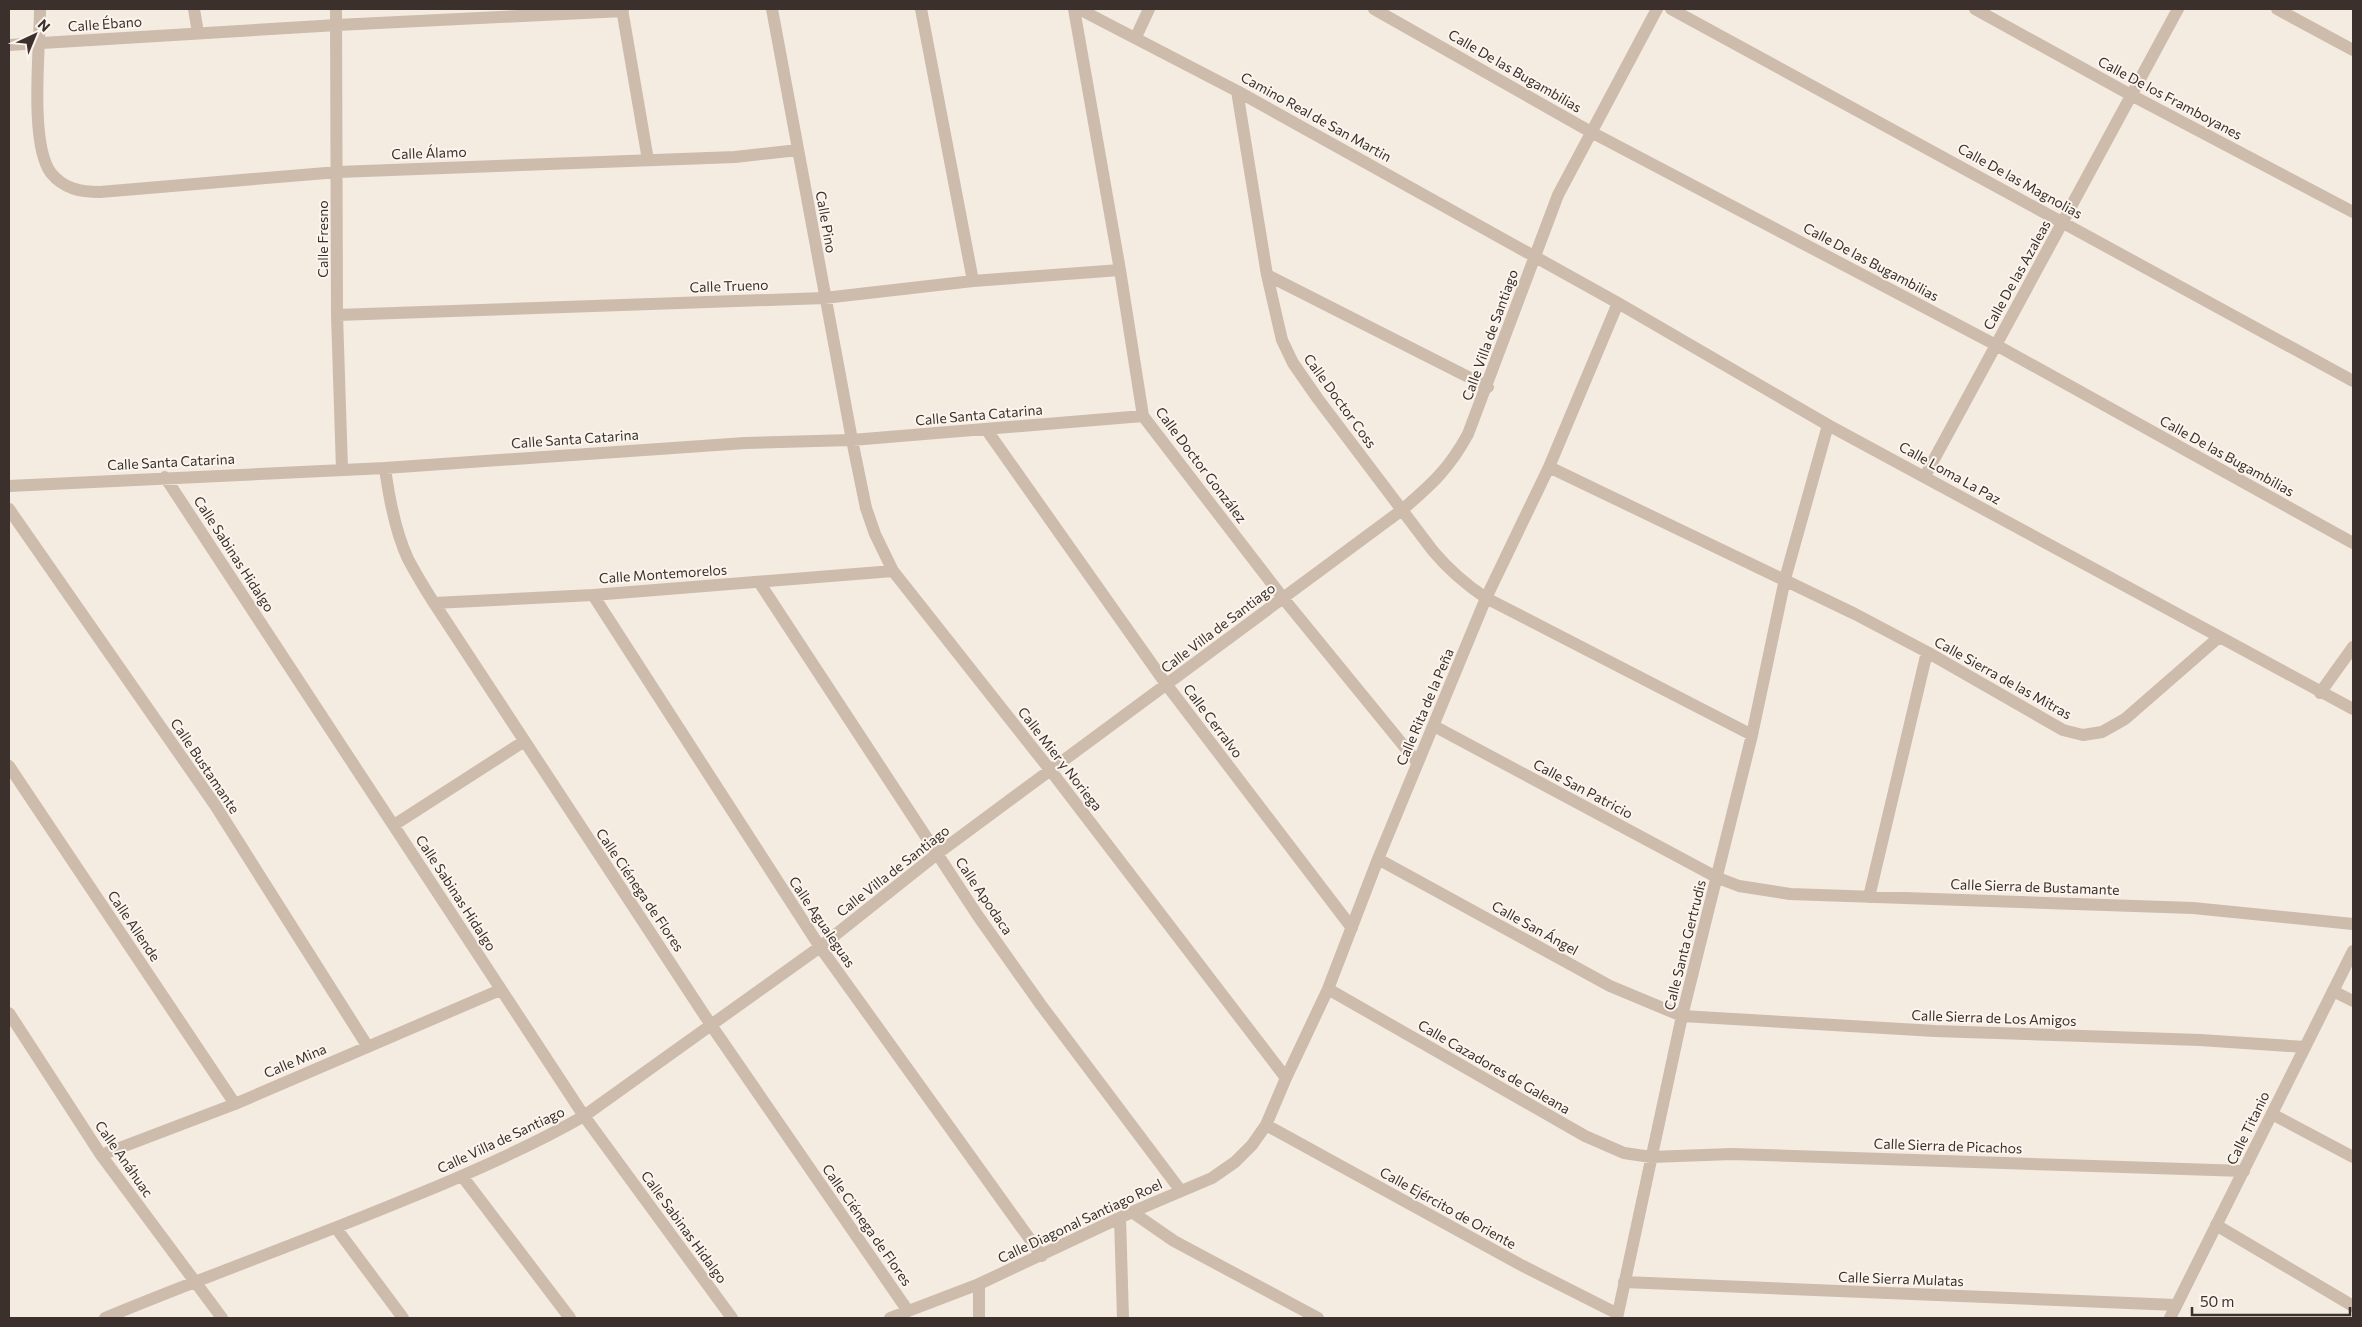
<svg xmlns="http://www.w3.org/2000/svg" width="2362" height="1327" font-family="Commissioner,sans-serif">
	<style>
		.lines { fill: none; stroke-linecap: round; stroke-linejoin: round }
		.minor { stroke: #cdbbac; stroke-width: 12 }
		.tertiary { stroke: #cdbbac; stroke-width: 12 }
		.labels { text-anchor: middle; stroke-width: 4; stroke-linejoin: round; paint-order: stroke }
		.street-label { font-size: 14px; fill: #3b302b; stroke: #fbf5ee }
	</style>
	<rect width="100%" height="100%" fill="#f4ebe1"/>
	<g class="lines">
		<path class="minor" d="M 40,9 C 40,47 29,144 51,173 C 64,189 81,192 100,192 L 338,172 L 735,157 L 798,150
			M 194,9 L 198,33
			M 336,9 L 337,315 L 342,469
			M 622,9 L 648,160
			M 772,9 L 852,440 L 866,508 L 875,534 L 893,571 L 1051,771 L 1286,1078
			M 921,9 L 973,281
			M 1074,9 L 1120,270 L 1143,416 L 1283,598 L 1417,762
			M 1079,9 L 1237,91 L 1618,303 L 1828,425 L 2353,709
			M 1374,9 L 1591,132 L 1996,345 L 2353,543
			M 1671,9 L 2353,381
			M 1975,9 L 2131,95 L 2353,212
			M 2277,9 L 2353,50
			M 1136,37 L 1149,9
			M 9,45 L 337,25 L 623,11
			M 1237,91 L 1267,275 L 1282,340 L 1293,363 L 1318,399 L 1433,551 C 1449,570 1465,584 1486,598 L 1752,735
			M 1267,275 L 1488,387
			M 337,315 L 824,298 L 973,281 L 1120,270
			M 986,429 L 1166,684 L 1352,928
			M 1549,467 L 1855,614 L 1927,652 L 2063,730 L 2083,735 L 2102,732 L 2125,719 L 2218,638
			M 385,468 C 389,498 395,531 408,559 C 416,574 425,589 434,603 L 711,1025 L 908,1311
			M 1925,476 L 2178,9
			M 165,477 L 584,1116 L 732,1318
			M 9,486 L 385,468 L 745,443 L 852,440 L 1143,416
			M 9,509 L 215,805 L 368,1047
			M 759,582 L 978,916 L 1041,1005 L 1181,1191
			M 593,595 L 820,947 L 1042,1256
			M 434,603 L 593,595 L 893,571
			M 2320,693 L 2353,647
			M 1434,726 L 1718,878 L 1739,886 L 1790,894 L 2193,908 L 2353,924
			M 9,766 L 235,1104
			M 394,825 L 523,742
			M 1378,859 L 1610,986 L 1682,1016 L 1935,1031 L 2200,1040 L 2305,1047
			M 1869,897 L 1927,652
			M 1328,989 L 1585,1136 L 1624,1153 L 1651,1157 L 1732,1154 L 2244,1171
			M 2333,991 L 2353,1001
			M 9,1013 L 101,1155 L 222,1318
			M 2272,1114 L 2353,1157
			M 1266,1125 L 1521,1265 L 1618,1314
			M 101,1155 L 235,1104 L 500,990
			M 462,1176 L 570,1318
			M 1132,1212 L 1174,1241 L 1318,1318
			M 1120,1218 L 1123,1318
			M 2216,1225 L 2353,1306
			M 336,1228 L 403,1318
			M 1624,1282 L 2176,1305
			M 979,1284 L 979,1318
			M 105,1318 C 206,1276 308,1240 409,1198 C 468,1174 528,1148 584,1116 L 820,947 L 937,854 L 1402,510 C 1432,484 1449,469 1468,434 L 1558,195 L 1657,9
			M 890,1318 L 979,1284 L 1132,1212 L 1212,1178 L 1235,1162 L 1252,1145 L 1266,1125 L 1286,1078 L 1328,989 L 1378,859 L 1486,598 L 1549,467 L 1618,303
			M 1617,1318 L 1682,1016 L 1752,735 L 1785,579 L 1828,425"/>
		<path class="tertiary" d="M 2170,1318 L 2353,951"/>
	</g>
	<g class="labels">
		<g class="street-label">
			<text transform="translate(105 24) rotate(-4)" y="5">Calle Ébano</text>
			<text transform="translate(1515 71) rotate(30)" y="5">Calle De las Bugambilias</text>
			<text transform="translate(2170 98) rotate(28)" y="5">Calle De los Framboyanes</text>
			<text transform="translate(1316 117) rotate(29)" y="5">Camino Real de San Martin</text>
			<text transform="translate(429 153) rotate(-2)" y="5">Calle Álamo</text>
			<text transform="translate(2020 181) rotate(29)" y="5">Calle De las Magnolias</text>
			<text transform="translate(826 222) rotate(80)" y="5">Calle Pino</text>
			<text transform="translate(323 239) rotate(-90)" y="5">Calle Fresno</text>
			<text transform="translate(1871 262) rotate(28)" y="5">Calle De las Bugambilias</text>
			<text transform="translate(2017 275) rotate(-61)" y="5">Calle De las Azaleas</text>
			<text transform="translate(729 286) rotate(-2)" y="5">Calle Trueno</text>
			<text transform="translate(1490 335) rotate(-70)" y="5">Calle Villa de Santiago</text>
			<text transform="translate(1340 401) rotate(54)" y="5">Calle Doctor Coss</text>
			<text transform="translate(979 415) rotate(-5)" y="5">Calle Santa Catarina</text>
			<text transform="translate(575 439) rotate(-4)" y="5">Calle Santa Catarina</text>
			<text transform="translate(2227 456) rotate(29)" y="5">Calle De las Bugambilias</text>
			<text transform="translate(171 462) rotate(-3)" y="5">Calle Santa Catarina</text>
			<text transform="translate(1201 465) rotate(53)" y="5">Calle Doctor González</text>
			<text transform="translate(1950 473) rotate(29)" y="5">Calle Loma La Paz</text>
			<text transform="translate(234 554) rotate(57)" y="5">Calle Sabinas Hidalgo</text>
			<text transform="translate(663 574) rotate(-4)" y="5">Calle Montemorelos</text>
			<text transform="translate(1218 628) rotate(-37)" y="5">Calle Villa de Santiago</text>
			<text transform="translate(2003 678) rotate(29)" y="5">Calle Sierra de las Mitras</text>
			<text transform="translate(1425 707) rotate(-67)" y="5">Calle Rita de la Peña</text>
			<text transform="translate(1213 721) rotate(53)" y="5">Calle Cerralvo</text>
			<text transform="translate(1060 759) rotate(52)" y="5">Calle Mier y Noriega</text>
			<text transform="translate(205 766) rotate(56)" y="5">Calle Bustamante</text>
			<text transform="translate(1583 789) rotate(28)" y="5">Calle San Patricio</text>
			<text transform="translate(893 871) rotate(-38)" y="5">Calle Villa de Santiago</text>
			<text transform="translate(2035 887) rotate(2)" y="5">Calle Sierra de Bustamante</text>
			<text transform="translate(640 890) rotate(56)" y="5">Calle Ciénega de Flores</text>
			<text transform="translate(456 893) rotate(57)" y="5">Calle Sabinas Hidalgo</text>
			<text transform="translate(984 896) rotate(56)" y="5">Calle Apodaca</text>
			<text transform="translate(822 922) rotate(56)" y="5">Calle Agualeguas</text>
			<text transform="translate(134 926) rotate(56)" y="5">Calle Allende</text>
			<text transform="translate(1535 928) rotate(29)" y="5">Calle San Ángel</text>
			<text transform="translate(1685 945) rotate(-76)" y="5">Calle Santa Gertrudis</text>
			<text transform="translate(1994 1018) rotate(2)" y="5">Calle Sierra de Los Amigos</text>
			<text transform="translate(295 1061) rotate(-23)" y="5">Calle Mina</text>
			<text transform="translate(1494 1067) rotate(30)" y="5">Calle Cazadores de Galeana</text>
			<text transform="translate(2248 1128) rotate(-64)" y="5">Calle Titanio</text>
			<text transform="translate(501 1140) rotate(-25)" y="5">Calle Villa de Santiago</text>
			<text transform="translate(1948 1146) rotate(2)" y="5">Calle Sierra de Picachos</text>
			<text transform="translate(124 1159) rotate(55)" y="5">Calle Anáhuac</text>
			<text transform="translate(1448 1208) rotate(29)" y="5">Calle Ejército de Oriente</text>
			<text transform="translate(1080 1221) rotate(-25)" y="5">Calle Diagonal Santiago Roel</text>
			<text transform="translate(867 1225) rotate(55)" y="5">Calle Ciénega de Flores</text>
			<text transform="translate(684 1227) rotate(54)" y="5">Calle Sabinas Hidalgo</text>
			<text transform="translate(1901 1279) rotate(2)" y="5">Calle Sierra Mulatas</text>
		</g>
	</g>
	<rect width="2362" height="1327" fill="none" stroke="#3b302b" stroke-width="20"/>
	<g transform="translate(35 35) rotate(44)" stroke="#fbf5ee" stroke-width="4" paint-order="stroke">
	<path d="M0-4L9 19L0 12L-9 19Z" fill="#3b302b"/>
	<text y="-8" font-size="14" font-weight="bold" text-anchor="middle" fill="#3b302b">N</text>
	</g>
	<path d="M2192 1307v8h158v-8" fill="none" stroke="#3b302b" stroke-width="2.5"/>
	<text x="2200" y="1307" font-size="15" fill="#3b302b" stroke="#fbf5ee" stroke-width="4" paint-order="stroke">50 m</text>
</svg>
